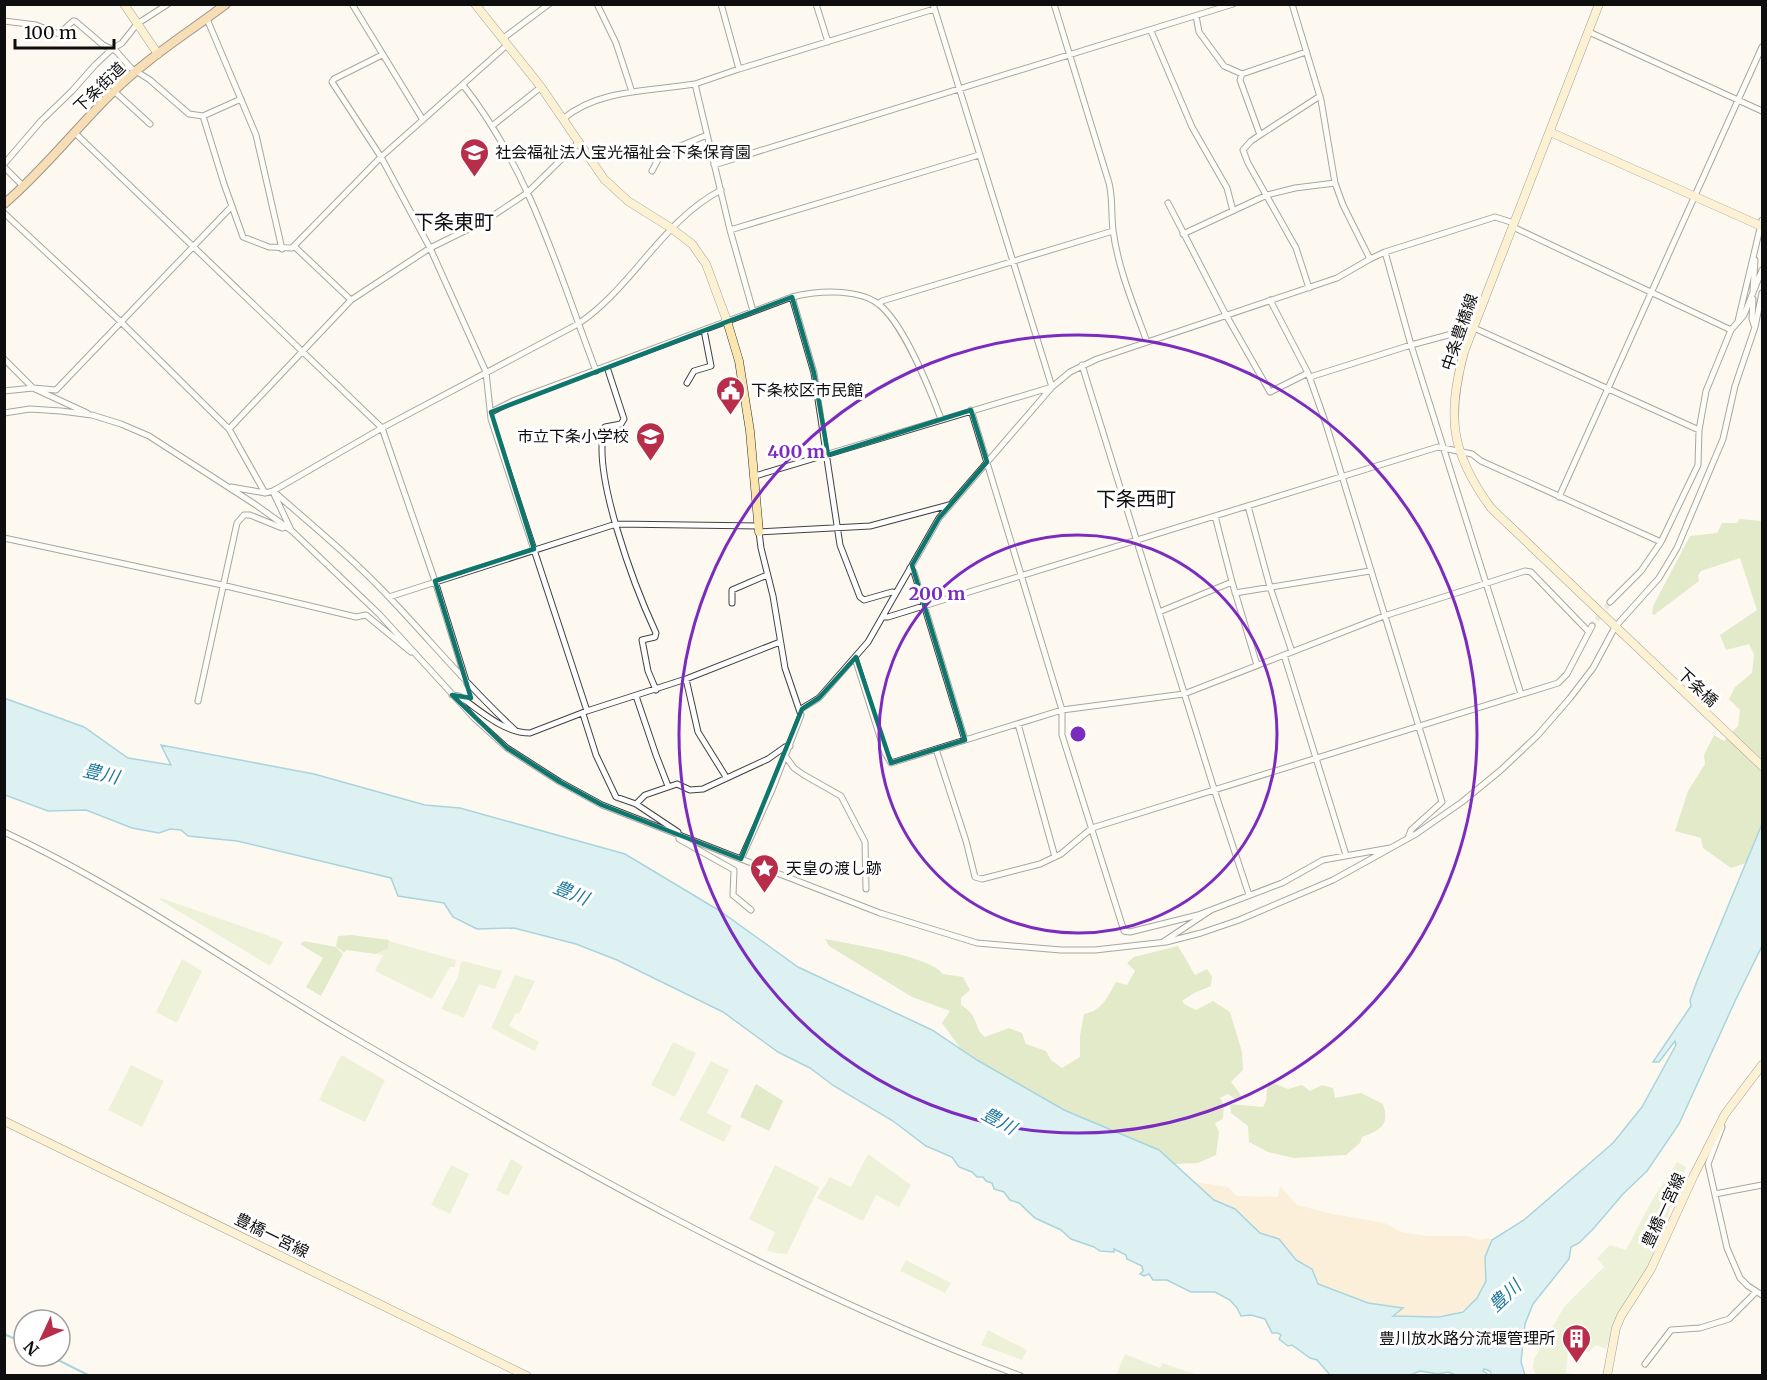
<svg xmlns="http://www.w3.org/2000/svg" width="1767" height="1380" font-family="Merriweather,'Noto Sans JP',serif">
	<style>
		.green { fill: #d9e7bb }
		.forest { fill: #c0d79b }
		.sand { fill: #f8e2bf }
		.water { fill: #b7e7f3; stroke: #42a7c7; stroke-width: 1.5 }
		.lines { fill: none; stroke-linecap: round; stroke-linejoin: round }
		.stream { stroke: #42a7c7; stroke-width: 2 }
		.street-tunnel { stroke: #dad6ce; stroke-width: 5; stroke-dasharray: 5 2.5; stroke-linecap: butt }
		.street-casing { stroke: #414141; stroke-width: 7 }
		.secondary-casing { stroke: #303030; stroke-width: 9 }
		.primary-casing { stroke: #1f1f1f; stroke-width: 10 }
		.street { stroke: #fff; stroke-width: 5 }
		.secondary { stroke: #fbe6af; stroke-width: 8 }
		.primary { stroke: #f2bc6d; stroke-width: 8 }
		.marked { fill: none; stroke: #0f766e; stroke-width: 4.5; stroke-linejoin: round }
		.ring { fill: none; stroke: #7b2cbf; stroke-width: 3 }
		.labels { text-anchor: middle; stroke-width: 6; stroke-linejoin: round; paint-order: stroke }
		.street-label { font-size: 16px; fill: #0e0e0e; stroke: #fff }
		.poi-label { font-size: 16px; fill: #0e0e0e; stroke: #fff; text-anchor: start }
		.water-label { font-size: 18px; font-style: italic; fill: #1d789b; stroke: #fff }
		.quarter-label { font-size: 20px; fill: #0e0e0e; stroke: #fff }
		.centre { fill: #7b2cbf; stroke: #fff; stroke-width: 3 }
		.ring-label { font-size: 18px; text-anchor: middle; font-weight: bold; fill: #7b2cbf; stroke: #fff; stroke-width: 6; stroke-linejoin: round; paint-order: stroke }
	</style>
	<rect width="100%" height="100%" fill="#fef9f0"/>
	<path class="green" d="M 161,898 L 267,935 L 283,942 L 270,966 L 160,900 Z
		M 389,941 L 456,960 L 455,967 L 450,967 L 432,999 L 375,971 L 383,955 L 377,954 L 388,949 Z
		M 182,959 L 202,971 L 177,1023 L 156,1012 Z
		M 463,961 L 502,971 L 495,989 L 479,984 L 464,1018 L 441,1009 L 458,977 L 460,964 Z
		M 515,975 L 535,981 L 519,1014 L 516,1013 L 509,1026 L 539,1042 L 535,1051 L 491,1028 Z
		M 673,1042 L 696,1053 L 675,1097 L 651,1085 Z
		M 341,1055 L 385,1080 L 365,1122 L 319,1100 Z
		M 711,1061 L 729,1070 L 707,1113 L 732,1126 L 724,1142 L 679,1120 Z
		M 131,1065 L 164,1081 L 142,1127 L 108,1110 Z
		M 868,1154 L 911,1185 L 899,1207 L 876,1195 L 863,1221 L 817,1198 L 830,1177 L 851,1187 Z
		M 511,1159 L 523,1166 L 508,1196 L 496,1190 Z
		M 1677,1162 L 1686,1167 L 1669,1212 L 1662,1243 L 1650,1268 L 1615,1322 L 1606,1349 L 1596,1345 L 1589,1352 L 1568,1350 L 1566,1373 L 1583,1375 L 1536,1375 L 1533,1368 L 1534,1359 L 1564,1307 L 1604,1267 L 1597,1258 L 1610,1245 L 1626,1250 L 1651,1202 Z
		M 451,1165 L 469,1174 L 450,1214 L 431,1205 Z
		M 775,1165 L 819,1187 L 787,1254 L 775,1253 L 767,1250 L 775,1232 L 749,1219 Z
		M 906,1260 L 951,1283 L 945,1293 L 900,1271 Z
		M 988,1330 L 1027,1350 L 1022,1360 L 981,1345 Z
		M 1125,1354 L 1160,1368 L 1162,1363 L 1198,1375 L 1116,1375 Z"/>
	<path class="forest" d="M 1740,519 L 1762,521 L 1762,824 L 1746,863 L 1731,868 L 1703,848 L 1701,838 L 1675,831 L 1688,791 L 1705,764 L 1704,755 L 1714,735 L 1724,741 L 1738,726 L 1740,710 L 1729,699 L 1735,687 L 1752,673 L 1754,654 L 1749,644 L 1726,650 L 1720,635 L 1757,610 L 1740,558 L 1701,571 L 1698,576 L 1699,581 L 1654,615 L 1652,614 L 1653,606 L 1690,536 L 1717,533 L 1722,523 L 1737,523 Z
		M 351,935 L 389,940 L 388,949 L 376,954 L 346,950 L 344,953 L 336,946 L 338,936 Z
		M 825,939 C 849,944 931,956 943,974 L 963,977 L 970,990 L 961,998 L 961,1005 C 981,1017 972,1027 985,1037 L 1009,1028 L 1022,1033 L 1026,1044 L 1046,1051 L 1051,1060 L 1062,1068 L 1080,1057 L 1080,1036 L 1084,1014 C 1102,1011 1108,996 1116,982 L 1127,985 L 1135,971 L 1127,963 L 1134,957 L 1178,946 L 1195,975 L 1207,969 L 1212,976 L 1211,986 L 1194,993 L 1182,1001 L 1184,1004 L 1196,1010 L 1213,1001 L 1230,1012 L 1242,1052 L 1243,1070 L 1231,1082 L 1239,1092 L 1242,1100 L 1235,1099 L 1228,1094 L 1220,1098 L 1224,1105 L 1223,1119 L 1215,1123 L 1219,1132 L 1216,1155 L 1198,1163 L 1175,1164 L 1158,1150 L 1064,1110 L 977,1060 L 961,1049 L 942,1023 L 950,1011 L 912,997 L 829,946 Z
		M 304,941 L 336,947 L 343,954 L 321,996 L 306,987 L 323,958 L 300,944 Z
		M 1268,1081 L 1288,1089 L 1302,1085 L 1310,1091 L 1322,1085 L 1333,1088 L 1335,1098 L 1361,1093 L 1383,1104 C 1390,1125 1381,1130 1362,1137 L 1360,1143 L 1346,1155 L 1294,1158 L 1268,1152 L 1249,1142 L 1248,1126 L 1231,1113 L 1230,1104 L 1263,1107 L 1266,1101 Z
		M 756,1084 L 783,1101 L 769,1131 L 740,1117 Z"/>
	<path class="sand" d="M 1194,1182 L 1228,1187 L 1237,1196 L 1278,1197 L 1280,1186 L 1297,1205 L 1333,1214 L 1385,1223 L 1401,1232 L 1428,1236 L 1468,1236 L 1481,1240 L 1487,1238 L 1492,1240 C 1490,1245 1486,1252 1485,1258 C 1484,1265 1488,1274 1486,1281 C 1475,1324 1425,1316 1392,1316 L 1403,1308 L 1368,1303 L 1317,1284 L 1312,1269 L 1296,1260 L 1279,1239 L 1260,1233 L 1235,1209 L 1214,1200 Z"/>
	<path class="water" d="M 4,698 L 84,727 L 128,758 L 171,765 L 161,745 L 314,774 L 425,805 L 460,808 L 625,854 L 720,911 L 798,967 L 932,1030 L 977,1060 L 1064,1110 L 1159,1150 L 1214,1200 L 1235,1209 L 1260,1233 L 1279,1239 L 1296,1260 L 1312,1269 L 1318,1284 L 1368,1303 L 1403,1308 L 1393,1316 L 1439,1317 L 1463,1312 L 1477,1298 L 1486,1281 L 1485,1257 L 1492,1240 L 1524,1220 L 1613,1143 L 1642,1107 L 1676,1045 L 1675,1041 L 1659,1062 L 1653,1062 L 1691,1006 L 1690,1000 L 1697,981 L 1762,824 L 1762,946 L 1736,999 L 1679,1124 L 1647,1171 L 1623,1194 L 1594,1228 L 1579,1243 L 1571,1247 L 1569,1259 L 1533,1304 L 1525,1324 L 1521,1362 L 1525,1375 L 1492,1375 L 1490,1371 L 1484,1369 L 1483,1371 L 1489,1375 L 1456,1375 L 1448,1372 L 1438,1374 L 1420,1371 L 1408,1376 L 1330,1375 L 1317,1360 L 1310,1358 L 1292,1345 L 1288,1346 L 1279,1339 L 1281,1335 L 1278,1333 L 1272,1333 L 1265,1319 L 1251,1315 L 1241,1316 L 1237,1308 L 1230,1300 L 1215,1292 L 1191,1292 L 1167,1280 L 1153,1280 L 1149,1274 L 1144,1276 L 1140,1274 L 1143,1271 L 1142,1266 L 1127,1259 L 1126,1255 L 1114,1249 L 1114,1252 L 1100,1251 L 1094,1247 L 1071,1239 L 1061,1230 L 1035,1218 L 1019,1203 L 1010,1200 L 1004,1192 L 994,1189 L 992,1183 L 986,1181 L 983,1177 L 977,1177 L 972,1172 L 959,1167 L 952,1157 L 926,1146 L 893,1121 L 834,1086 L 810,1068 L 778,1052 L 723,1012 L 617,960 L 576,944 L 514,928 L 477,929 L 453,917 L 444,903 L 398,896 L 391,878 L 237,841 L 188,836 L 181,830 L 170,829 L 159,833 L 132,828 L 86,810 L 48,811 L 5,795 Z"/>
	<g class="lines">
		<path class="stream" d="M 4,1334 L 24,1343
			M 50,1356 L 90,1376"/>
		<path class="street-tunnel" d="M 1592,626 L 1610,602"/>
		<defs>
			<path id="street" d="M 352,4 L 423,120
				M 597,4 L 616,43 L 632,92
				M 721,4 L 739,69
				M 816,4 L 828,42
				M 1054,4 L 1109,183 C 1113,199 1111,214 1113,230 C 1118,269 1134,306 1147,342
				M 1292,4 L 1321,100 L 1335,183 L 1343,205 L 1370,259
				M 1196,16 L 1199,32 L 1224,66 L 1242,74 L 1240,80 L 1260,135
				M 207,19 L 256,135 L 282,249
				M 4,21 L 36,25 L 59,34 L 73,21 L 75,21 L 103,45 L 116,51 L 131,68 L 150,80 L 189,114 L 203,116
				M 1151,31 L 1192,127 L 1227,188 L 1233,211
				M 1589,32 L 1762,111
				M 502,39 L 549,4
				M 382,55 L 334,79 L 332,82 L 381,157 L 430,248 L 486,372 L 491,419 L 587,711 L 530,733 C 503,733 480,710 459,696 L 452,695
				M 1242,74 L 1306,52
				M 463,85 C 529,168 559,273 596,371
				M 114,91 L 150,124
				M 241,99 L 203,116 L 224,184 L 243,237 L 269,247 L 292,248 L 381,157 L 507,45
				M 563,119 C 598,89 652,91 695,84
				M 492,126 L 541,87
				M 74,132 L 382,428 L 435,581 L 467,684
				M 4,164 L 41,121 L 72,91 L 95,65 L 112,49 L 122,43 L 137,24 L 168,4
				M 714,165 L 1233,4
				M 4,167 L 24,187
				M 652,171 L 661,154 L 707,135
				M 1168,203 L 1226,315 L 1270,392 L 1308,373
				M 4,213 L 121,322 L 229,429 L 265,493
				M 1513,227 L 1731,330 L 1744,315 L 1762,270
				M 730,230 L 979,155
				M 1183,234 L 1267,195 L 1295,188 L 1335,183
				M 295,247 L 351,300
				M 1385,252 L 1411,345 L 1521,694
				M 1309,288 L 1296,248 L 1248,163 L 1243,150 L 1251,141 L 1260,135 L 1320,96
				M 1753,290 L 1755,260
				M 792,297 L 814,373 L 840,545 L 860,597 L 864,600 L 892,592 L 896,593
				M 1753,299 L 1752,319 L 1754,325
				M 1270,300 L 1308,373 L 1326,424 L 1442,802 L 1411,830 L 1408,838
				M 878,304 L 882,301 L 1113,231
				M 753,311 L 730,230 L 695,84 L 739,69 L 934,9
				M 1738,321 L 1762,220
				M 4,359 L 33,388 L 87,413
				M 1082,365 L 1214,789 L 1249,895
				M 607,367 L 624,419 L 621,424 L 605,427 C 590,471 636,590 656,633 L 655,637 L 642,640 L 648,671 L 656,690
				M 1310,377 L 1411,345 L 1474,328 L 1699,430
				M 687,383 L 694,371 L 711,366 L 704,330
				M 4,391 L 33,388 L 56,390 L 232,206
				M 971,410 L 1062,710 L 1062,735 L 1124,931 L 1130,932 L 1198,915 L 1211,910
				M 491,412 L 515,400 L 792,297 C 816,291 855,288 877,303 C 902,320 930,390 941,419
				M 4,413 L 30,409 L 61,411 L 92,415 L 121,424 L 149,436 L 256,505 L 292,531 L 379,614 L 475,719 L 507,748 L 560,782 L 602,805 L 880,913 L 977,943 L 1061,950 L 1095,950 L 1166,942 L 1201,933 L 1239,920 L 1333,880 L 1416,834 L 1462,802 L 1501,770 L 1537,736 L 1570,698 L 1593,668 L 1615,627 L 1659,578 L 1677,548 L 1723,439 L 1735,386 L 1755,327 L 1762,293
				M 229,429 L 351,300 L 430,248 L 485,221 L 527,193 L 578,143
				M 755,476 L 1052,387 L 1070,372 L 1097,359 L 1337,278 L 1370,259 L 1385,252 L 1495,217 L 1514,223
				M 231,487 L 265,493 L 273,491 L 382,428 L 578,324 C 633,287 662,221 721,190
				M 273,491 C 312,525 352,558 388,596 C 431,641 469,688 515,730
				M 273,492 L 291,530
				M 1559,497 L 1762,47
				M 1248,506 L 1270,587 L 1292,652
				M 1215,516 L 1232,582 L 1257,665
				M 4,538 L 222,585 L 356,617 L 366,615 L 411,652
				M 910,568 L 914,572 L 965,740
				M 1235,593 L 1370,571
				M 389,597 L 616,524 L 759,526
				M 1610,602 L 1641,571 L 1661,542
				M 732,603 L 732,590 L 767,575
				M 1159,612 L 1232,582
				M 883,617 L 888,617 L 1438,447 L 1472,454 L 1481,461 L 1661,542 L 1698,465 L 1699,430 L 1706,391 L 1731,330
				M 1284,655 L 1346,855
				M 855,658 L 885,753 L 891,763 L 1062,710 L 1184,694 L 1384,616 L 1525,571 L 1531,572 L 1588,631
				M 686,679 L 698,732 L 726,777
				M 636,696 L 656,755 L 668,786
				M 198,701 L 237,523 L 244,515 L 250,515 L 282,528 L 286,527
				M 801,709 L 819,698 L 868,642 L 939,518 L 1052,387 L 933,4
				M 587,711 L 686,679 L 780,642
				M 583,714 L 596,755 L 616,797 L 636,804 L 678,832 L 679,839 L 734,870 L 733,895 L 751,910
				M 1018,724 L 1055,857
				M 936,749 L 966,841 L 975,877 L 982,879 L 1040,864 L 1061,854 L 1092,828 L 1558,683 L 1567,674 L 1592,626
				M 786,757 L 794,768 L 804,775 L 841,796 L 865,842 L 866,889
				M 636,804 L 645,795 L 677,784 L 690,790 L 703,789 L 768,759 L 785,747 L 790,746
				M 4,832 C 122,887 228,963 339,1029 C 559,1158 782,1287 1021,1376
				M 741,859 L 772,790 L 801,715 L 785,668 L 773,596 L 761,548 L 759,532 L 870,526 L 949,505
				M 1163,942 L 1211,910 L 1282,883 L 1323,860 L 1390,848
				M 1722,1127 L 1708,1164 L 1727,1248 L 1740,1278 L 1748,1286 L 1762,1295
				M 1715,1194 L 1762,1185
				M 1645,1364 L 1671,1330 L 1700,1328 L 1729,1319 L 1756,1292"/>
			<path id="secondary" d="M 124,4 L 158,54
				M 475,4 L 541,87 L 604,179 L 628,201 L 671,228 L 692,244 L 706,264 L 727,321 L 739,361 L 750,431 L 759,532
				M 1599,4 L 1464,352 C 1447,417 1450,452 1491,508 L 1762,766
				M 1550,132 L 1761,226
				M 4,1121 L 527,1376
				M 1607,1376 L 1616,1328 L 1621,1316 L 1651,1269 L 1694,1175 L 1725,1114 L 1762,1065"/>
			<path id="primary" d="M 4,204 C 44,170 76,128 113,92 C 147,58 188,33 226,4"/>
		</defs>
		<use href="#street" class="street-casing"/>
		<use href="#secondary" class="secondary-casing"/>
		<use href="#primary" class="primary-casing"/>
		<use href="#street" class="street"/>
		<use href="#secondary" class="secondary"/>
		<use href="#primary" class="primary"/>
	</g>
	<path d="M0 0H1767V1380H0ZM 792,297 L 814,373 L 828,455 L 971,410 L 987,462 L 939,518 L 912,565 L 965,740 L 891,763 L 856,657 L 819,698 L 802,709 L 741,859 L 602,805 L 560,782 L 507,748 L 452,695 L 471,698 L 435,581 L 534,549 L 491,412 Z" fill="#fef9f0" fill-opacity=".55" fill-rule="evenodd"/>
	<path class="marked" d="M 792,297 L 814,373 L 828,455 L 971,410 L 987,462 L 939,518 L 912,565 L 965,740 L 891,763 L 856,657 L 819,698 L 802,709 L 741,859 L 602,805 L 560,782 L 507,748 L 452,695 L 471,698 L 435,581 L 534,549 L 491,412 Z"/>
	<g class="ring">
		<circle cx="1078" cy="734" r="199"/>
		<circle cx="1078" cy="734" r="399"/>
	</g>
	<defs>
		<symbol id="school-pin" viewBox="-11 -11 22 30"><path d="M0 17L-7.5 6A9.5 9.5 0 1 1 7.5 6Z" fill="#b82d4a" stroke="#fff"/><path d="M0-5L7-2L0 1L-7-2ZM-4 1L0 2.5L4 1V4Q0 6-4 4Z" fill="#fff"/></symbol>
		<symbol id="civic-pin" viewBox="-11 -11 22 30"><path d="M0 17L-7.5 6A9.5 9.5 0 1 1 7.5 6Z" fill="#b82d4a" stroke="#fff"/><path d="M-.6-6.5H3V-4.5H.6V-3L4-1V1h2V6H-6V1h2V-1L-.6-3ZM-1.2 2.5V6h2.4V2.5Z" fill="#fff"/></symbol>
		<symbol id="sight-pin" viewBox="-11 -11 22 30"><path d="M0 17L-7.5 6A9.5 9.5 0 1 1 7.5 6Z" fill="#b82d4a" stroke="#fff"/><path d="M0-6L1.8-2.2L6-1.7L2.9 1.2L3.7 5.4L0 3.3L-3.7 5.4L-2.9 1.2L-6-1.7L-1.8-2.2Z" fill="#fff"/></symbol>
		<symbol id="building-pin" viewBox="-11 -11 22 30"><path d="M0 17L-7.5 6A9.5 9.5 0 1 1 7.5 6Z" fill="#b82d4a" stroke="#fff"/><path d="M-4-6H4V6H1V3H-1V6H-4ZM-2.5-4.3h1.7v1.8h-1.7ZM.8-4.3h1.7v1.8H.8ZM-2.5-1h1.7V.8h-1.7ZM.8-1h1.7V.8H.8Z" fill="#fff"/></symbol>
	</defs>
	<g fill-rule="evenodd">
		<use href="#school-pin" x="458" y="136" width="33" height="45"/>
		<use href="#civic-pin" x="714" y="374" width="33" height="45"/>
		<use href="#school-pin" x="634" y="420" width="33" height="45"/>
		<use href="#sight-pin" x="748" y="852" width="33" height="45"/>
		<use href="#building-pin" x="1560" y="1322" width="33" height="45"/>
	</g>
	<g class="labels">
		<g class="street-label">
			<text transform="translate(99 87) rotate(-44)" y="6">下条街道</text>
			<text transform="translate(1459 332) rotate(-71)" y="6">中条豊橋線</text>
			<text transform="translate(1698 687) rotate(43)" y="6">下条橋</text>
			<text transform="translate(1663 1210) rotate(-65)" y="6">豊橋一宮線</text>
			<text transform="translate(272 1235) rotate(26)" y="6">豊橋一宮線</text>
		</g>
		<g class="poi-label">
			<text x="495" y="158">社会福祉法人宝光福祉会下条保育園</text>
			<text x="751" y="396">下条校区市民館</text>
			<text x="629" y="442" text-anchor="end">市立下条小学校</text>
			<text x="786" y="874">天皇の渡し跡</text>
			<text x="1555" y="1344" text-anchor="end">豊川放水路分流堰管理所</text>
		</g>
		<g class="water-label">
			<text transform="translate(101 774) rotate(13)" y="6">豊川</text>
			<text transform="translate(571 893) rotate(22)" y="6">豊川</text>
			<text transform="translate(999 1121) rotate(29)" y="6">豊川</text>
			<text transform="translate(1505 1296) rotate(-44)" y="6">豊川</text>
		</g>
		<g class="quarter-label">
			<text x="454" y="229">下条東町</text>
			<text x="1136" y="506">下条西町</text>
		</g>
	</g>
	<circle cx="1078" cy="734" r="9" class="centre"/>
	<g class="ring-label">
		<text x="796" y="458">400 m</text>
		<text x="937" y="600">200 m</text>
	</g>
	<rect width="1767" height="1380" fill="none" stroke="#0e0e0e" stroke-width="12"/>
	<g transform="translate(42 1338) rotate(226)"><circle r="28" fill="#ffffff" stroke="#9f9f9f" stroke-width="1.5"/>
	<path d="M0-4.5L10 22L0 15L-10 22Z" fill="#b82d4a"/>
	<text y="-9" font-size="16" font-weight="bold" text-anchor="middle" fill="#0e0e0e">N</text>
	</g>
	<path d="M15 39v9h99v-9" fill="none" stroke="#0e0e0e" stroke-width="3"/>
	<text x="24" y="39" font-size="18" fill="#0e0e0e" stroke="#ffffff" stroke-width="4.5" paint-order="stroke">100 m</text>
</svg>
